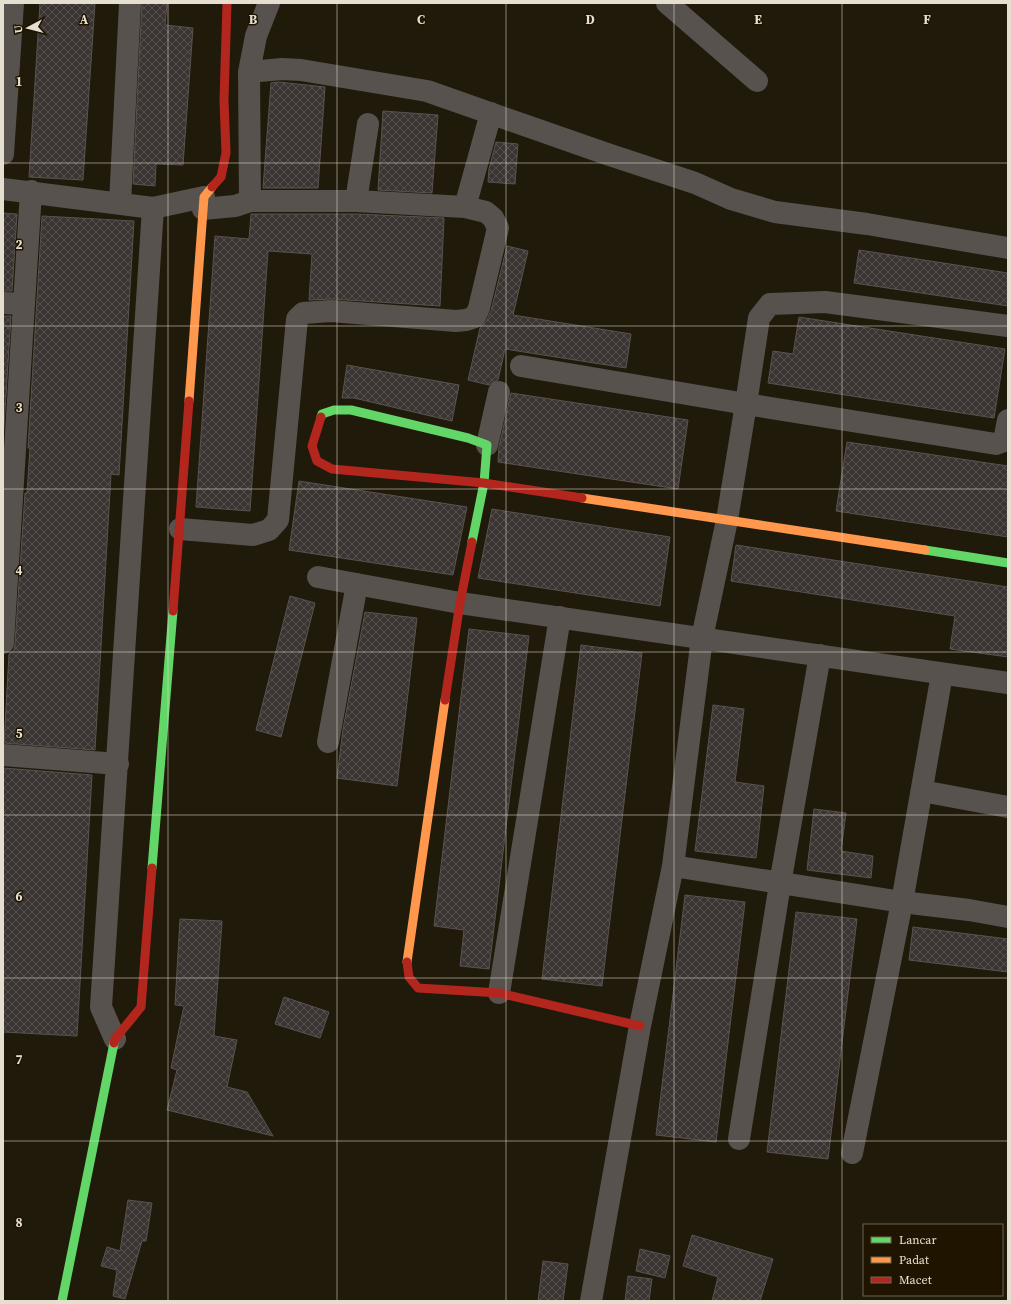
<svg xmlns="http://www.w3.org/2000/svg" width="1011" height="1304" font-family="'Source Serif 4',serif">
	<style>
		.building { fill: url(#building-cross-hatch); stroke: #595250 }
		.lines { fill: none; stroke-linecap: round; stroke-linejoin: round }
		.street { stroke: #57524d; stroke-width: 22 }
		.fast { stroke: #63d668; stroke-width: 9 }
		.slow { stroke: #ff974d; stroke-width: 9 }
		.jam { stroke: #b3261e; stroke-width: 9 }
		.grid { fill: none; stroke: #e6dfcf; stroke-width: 1; stroke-opacity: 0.55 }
		.grid-label { font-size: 13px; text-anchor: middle; font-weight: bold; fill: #e6dfcf; stroke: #1e1400; stroke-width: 3; stroke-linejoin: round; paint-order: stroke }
	</style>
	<defs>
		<pattern id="building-cross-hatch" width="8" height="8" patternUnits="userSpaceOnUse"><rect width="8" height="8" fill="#3a3432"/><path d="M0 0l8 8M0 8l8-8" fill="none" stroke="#56514f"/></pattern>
	</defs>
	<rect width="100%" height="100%" fill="#201a0b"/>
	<path class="building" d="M 40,3 L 95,3 L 83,180 L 29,177 Z
		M 142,3 L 167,3 L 165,25 L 193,28 L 183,165 L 156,164 L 155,186 L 133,184 Z
		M 279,82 L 325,87 L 318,188 L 263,188 L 271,83 Z
		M 383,111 L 438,115 L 432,193 L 378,190 Z
		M 496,142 L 518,144 L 515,184 L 488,182 L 489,169 Z
		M 3,213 L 17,214 L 12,291 L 3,291 Z
		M 251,214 L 356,214 L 444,218 L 440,306 L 332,299 L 309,300 L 312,254 L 268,251 L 250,511 L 196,507 L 215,236 L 249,239 Z
		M 42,216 L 134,221 L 119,475 L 111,474 L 95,750 L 4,743 L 9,654 L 14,650 L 15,644 L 25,493 L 27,493 L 30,448 L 28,448 Z
		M 507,246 L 528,251 L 513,315 L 631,334 L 626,368 L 505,349 L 498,380 L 489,385 L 468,380 L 480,328 L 486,322 L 491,311 Z
		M 859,250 L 1008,273 L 1008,306 L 854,283 Z
		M 3,316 L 11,316 L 3,441 Z
		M 799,317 L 1005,349 L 994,418 L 768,383 L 773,351 L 793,354 Z
		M 347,365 L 459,385 L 452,421 L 354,398 L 342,398 Z
		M 511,393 L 688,420 L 678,489 L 498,462 L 499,447 Z
		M 847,442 L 1008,466 L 1008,537 L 836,511 Z
		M 299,481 L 467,507 L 453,575 L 289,550 Z
		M 492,509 L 670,537 L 660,606 L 478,578 Z
		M 736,545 L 1008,587 L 1008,657 L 950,649 L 955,616 L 731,581 Z
		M 290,596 L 315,603 L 281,737 L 256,730 Z
		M 365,612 L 417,618 L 397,786 L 337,778 L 343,729 Z
		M 469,629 L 529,636 L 489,969 L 460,966 L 464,930 L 434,926 Z
		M 581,645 L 642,653 L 602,986 L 542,979 Z
		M 713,705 L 744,709 L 735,782 L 764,786 L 756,858 L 695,851 Z
		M 3,768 L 92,775 L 77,1036 L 3,1032 Z
		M 814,809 L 846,813 L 841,851 L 873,856 L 871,878 L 807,870 Z
		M 685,895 L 745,902 L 716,1142 L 656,1135 Z
		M 796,912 L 857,919 L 828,1159 L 767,1152 Z
		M 180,919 L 222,921 L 214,1036 L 237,1040 L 227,1087 L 247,1092 L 273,1136 L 167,1110 L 177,1070 L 171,1068 L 184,1006 L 175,1005 Z
		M 913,927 L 1008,939 L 1008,972 L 909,960 Z
		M 284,997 L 329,1012 L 320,1038 L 275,1024 Z
		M 128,1200 L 152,1203 L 146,1241 L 142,1241 L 125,1299 L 113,1296 L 117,1270 L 101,1266 L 107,1247 L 120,1251 Z
		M 692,1235 L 773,1259 L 760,1301 L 712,1301 L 718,1277 L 683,1266 Z
		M 640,1249 L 670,1256 L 665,1278 L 636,1271 Z
		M 543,1261 L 568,1264 L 563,1301 L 538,1301 Z
		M 628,1276 L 652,1279 L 649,1301 L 625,1301 Z"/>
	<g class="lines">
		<path class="street" d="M 667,3 L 757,81
			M 249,72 L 282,69 L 301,70 L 427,91 L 607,154 L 695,183 L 731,199 L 775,212 L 867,224 L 1008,248
			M 3,154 L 13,3
			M 3,189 L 153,208 L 204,197
			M 356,201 L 368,124
			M 120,203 L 130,3
			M 465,207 L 491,113
			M 203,209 L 235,206 L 250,201 L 249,72 L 256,36 L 269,3
			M 3,303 L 24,304
			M 521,366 L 746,404 L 996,444 L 1004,441 L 1008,420
			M 487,445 L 499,392
			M 180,529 L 253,535 L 269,530 L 278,520 L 297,319 L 303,313 L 331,311 L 456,321 L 466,320 L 475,317 L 479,308 L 498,228 L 493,218 L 486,212 L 465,207 L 356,201 L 250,201
			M 318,577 L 460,603 L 1008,683
			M 3,643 L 31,191
			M 328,742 L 357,584
			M 3,755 L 118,764
			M 922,791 L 1008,807
			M 673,866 L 902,902 L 969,910 L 1008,917
			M 499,993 L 560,617
			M 115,1039 L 101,1007 L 153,208
			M 739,1139 L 780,884 L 820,655
			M 852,1153 L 902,902 L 942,674
			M 591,1301 L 640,1026 L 673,866 L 702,638 L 727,520 L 746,404 L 759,318 L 770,304 L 825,302 L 1008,326"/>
		<path class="fast" d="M 321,417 L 322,414 L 334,410 L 351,410 L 468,438 L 487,445 L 484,483 L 472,542
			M 925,550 L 1008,563
			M 152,868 L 173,611
			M 62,1301 L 114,1043"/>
		<path class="slow" d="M 189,401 L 204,197 L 212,187
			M 582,498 L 925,550
			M 407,962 L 445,700"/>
		<path class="jam" d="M 212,187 L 221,177 L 226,153 L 224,100 L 227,3
			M 321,417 L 312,446 L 317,461 L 332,469 L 484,483 L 582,498
			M 173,611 L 189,401
			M 445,700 L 460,603 L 472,542
			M 407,962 L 409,977 L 418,988 L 499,993 L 640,1026
			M 114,1043 L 115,1039 L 141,1007 L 152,868"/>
	</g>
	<path class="grid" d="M 168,3 L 168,1301M 337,3 L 337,1301M 506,3 L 506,1301M 674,3 L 674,1301M 842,3 L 842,1301M 3,163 L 1008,163M 3,326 L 1008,326M 3,489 L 1008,489M 3,652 L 1008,652M 3,815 L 1008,815M 3,978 L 1008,978M 3,1141 L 1008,1141"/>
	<g class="grid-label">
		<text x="84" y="24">A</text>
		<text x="253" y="24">B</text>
		<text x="421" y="24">C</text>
		<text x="590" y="24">D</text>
		<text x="758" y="24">E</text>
		<text x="927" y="24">F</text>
		<text x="19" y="86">1</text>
		<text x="19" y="249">2</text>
		<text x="19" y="412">3</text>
		<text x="19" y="575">4</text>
		<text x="19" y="738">5</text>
		<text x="19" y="901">6</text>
		<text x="19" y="1064">7</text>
		<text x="19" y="1227">8</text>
	</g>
	<rect width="1011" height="1304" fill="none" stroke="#e6dfcf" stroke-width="8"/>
	<rect x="863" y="1224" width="140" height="72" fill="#1e1400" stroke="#6e6553"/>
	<rect x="871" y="1237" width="20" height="6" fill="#63d668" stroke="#6e6553"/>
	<text x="899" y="1244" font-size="12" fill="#e6dfcf">Lancar</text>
	<rect x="871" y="1257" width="20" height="6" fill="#ff974d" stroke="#6e6553"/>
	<text x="899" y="1264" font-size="12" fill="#e6dfcf">Padat</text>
	<rect x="871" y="1277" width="20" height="6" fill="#b3261e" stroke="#6e6553"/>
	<text x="899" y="1284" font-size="12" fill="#e6dfcf">Macet</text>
	<g transform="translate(28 28) rotate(263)" stroke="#1e1400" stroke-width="3" paint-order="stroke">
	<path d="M0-3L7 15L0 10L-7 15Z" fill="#e6dfcf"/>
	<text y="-6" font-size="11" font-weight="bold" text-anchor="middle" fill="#e6dfcf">U</text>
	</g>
</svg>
